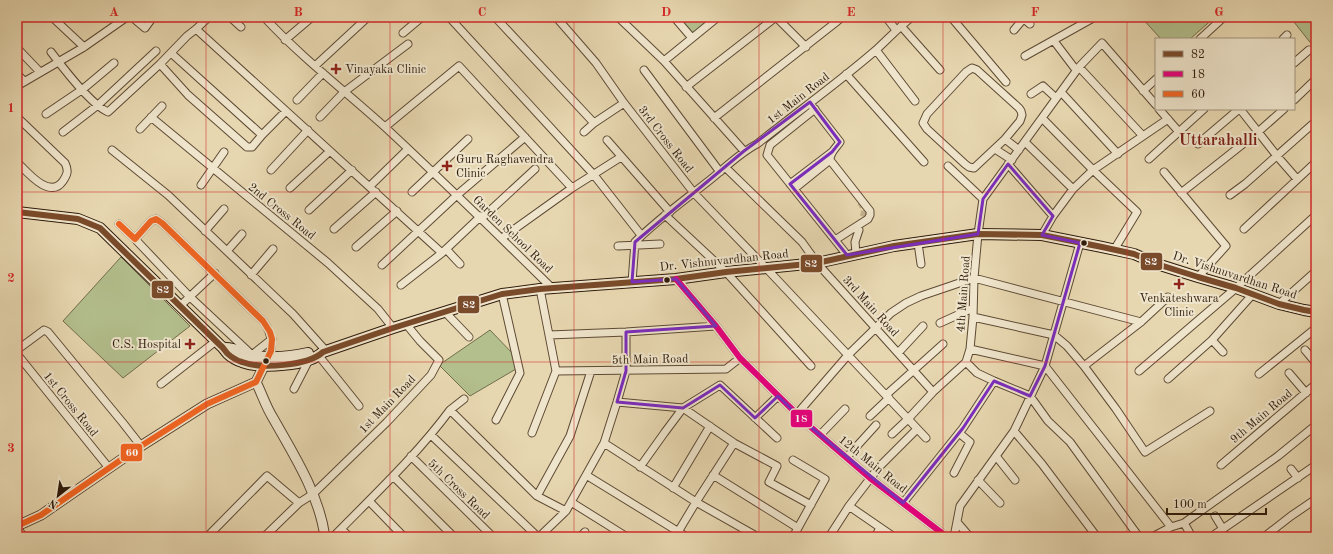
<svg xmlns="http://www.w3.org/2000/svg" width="1333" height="554" font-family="'Old Standard TT',serif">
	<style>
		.green { fill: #b3bf8d; stroke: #716d4c }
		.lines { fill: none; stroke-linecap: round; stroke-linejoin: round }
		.minor-tunnel { stroke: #c2b18f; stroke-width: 7; stroke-dasharray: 7 3.5; stroke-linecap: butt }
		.minor-casing { stroke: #5d4a34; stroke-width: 9 }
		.tertiary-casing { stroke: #5d4a34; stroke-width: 11 }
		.secondary-casing { stroke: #2f1b0b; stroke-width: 12 }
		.minor { stroke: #efe5cc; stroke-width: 7 }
		.tertiary { stroke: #efe5cc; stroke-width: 9 }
		.secondary { stroke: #efe5cc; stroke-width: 10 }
		.bus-1-casing { stroke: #efe5cc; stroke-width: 9 }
		.bus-2-casing { stroke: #efe5cc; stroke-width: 9 }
		.bus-3-casing { stroke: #efe5cc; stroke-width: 9 }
		.bus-1 { stroke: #7a4b2a; stroke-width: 6 }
		.bus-2 { stroke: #e5007d; stroke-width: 6 }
		.bus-3 { stroke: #f26522; stroke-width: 6 }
		.marked { fill: none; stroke: #7b2cbf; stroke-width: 3; stroke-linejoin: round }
		.grid { fill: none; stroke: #d62828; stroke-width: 1; stroke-opacity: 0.55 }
		.poi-dot { fill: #8f2418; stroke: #efe5cc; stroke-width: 1.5 }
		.bus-dot { fill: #2f1b0b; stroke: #efe5cc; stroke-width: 1.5 }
		.labels { text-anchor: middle; stroke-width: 4; stroke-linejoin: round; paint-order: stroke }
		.poi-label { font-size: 12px; fill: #2f1b0b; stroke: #efe5cc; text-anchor: start }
		.street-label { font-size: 12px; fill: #2f1b0b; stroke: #efe5cc }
		.district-label { font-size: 16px; font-weight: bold; fill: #7a1f14; stroke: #efe5cc }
		.line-badge { stroke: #efe5cc; stroke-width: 1.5 }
		.badge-label { font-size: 11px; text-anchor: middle; font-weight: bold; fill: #fff }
		.neatline { fill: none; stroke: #d62828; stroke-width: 1.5 }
		.grid-label { font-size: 13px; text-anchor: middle; font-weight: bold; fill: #d62828 }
	</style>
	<rect width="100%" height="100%" fill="#e7d7b0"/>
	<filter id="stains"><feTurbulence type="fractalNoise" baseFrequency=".005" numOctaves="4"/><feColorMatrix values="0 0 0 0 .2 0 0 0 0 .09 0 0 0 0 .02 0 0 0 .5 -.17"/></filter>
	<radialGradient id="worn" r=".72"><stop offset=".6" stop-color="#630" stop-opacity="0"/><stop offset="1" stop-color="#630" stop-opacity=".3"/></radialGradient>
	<path class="green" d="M 671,17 L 713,17 L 688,37 Z
		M 1141,17 L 1215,17 L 1190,39 L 1161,39 Z
		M 1290,17 L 1316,17 L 1316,48 L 1313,46 Z
		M 121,257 L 190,326 L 123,378 L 63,321 Z
		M 490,330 L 515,356 L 516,369 L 470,396 L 439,365 Z"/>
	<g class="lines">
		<path class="minor-tunnel" d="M 860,227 C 862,215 869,213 860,202"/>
		<defs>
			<path id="minor" d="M 52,17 L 84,47
				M 132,17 L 145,28 L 153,17
				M 230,17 L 241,27
				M 264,17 C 301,57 345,91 386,128 C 442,180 497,234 552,288
				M 449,17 L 594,175 L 641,235
				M 495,17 L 594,123 L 624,103
				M 556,17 L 596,63 L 624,103 L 694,193 L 767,269 L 926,438
				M 618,17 L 664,61 L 744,151
				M 674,17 L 692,38
				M 776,17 L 806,47
				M 886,17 L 896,30
				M 951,17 L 1006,82
				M 1022,17 L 1030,24
				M 835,23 L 842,17
				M 901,26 L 940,70
				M 196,29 L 209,17
				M 1014,30 L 1024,18
				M 403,33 L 422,17
				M 1200,39 L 1224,17
				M 1283,39 L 1287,35
				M 285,40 L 312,17
				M 1054,41 L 1076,70
				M 17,48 L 40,72
				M 876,50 L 915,101
				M 51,52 C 63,68 92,105 108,112 L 160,64 L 187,36 L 196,29 L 442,253
				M 171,53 L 262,135
				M 1025,56 L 1095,17
				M 664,61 L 718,17
				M 1294,63 L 1309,50
				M 160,64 L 188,95 L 247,147 L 252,147 L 262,135 L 286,111
				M 315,66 L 368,17
				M 1079,67 L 1143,136
				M 972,68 L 977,70 L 1019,108 L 1021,111 L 1022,115 L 1020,121 L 1005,139 L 974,168 L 969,167 L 965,164 L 927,129 L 923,123 L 927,114 L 966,72 Z
				M 644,70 L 720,172
				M 17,74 L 24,81
				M 846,74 L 924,162
				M 17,86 L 84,47 L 127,17
				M 686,87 L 776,17
				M 1143,91 L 1156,79
				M 1061,92 L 1118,154
				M 1031,94 L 1043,86 L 1056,98
				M 297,100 L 323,73
				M 1294,100 L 1316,79
				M 815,109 L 770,145 L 767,155 L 847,255
				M 1159,109 L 1179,132
				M 1240,109 L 1277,156 L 1297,179
				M 46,114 L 83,89 L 114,63
				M 17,117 L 65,163 C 69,171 67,175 63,181 C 50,200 27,172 17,162
				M 151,117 L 328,263 L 378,309 L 393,328
				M 320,117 L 344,92 L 408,44
				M 714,118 L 835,23 L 829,17
				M 1042,118 L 1093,170 L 1137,212 L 1114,250
				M 385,127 L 459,66 L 572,188
				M 140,129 L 162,106
				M 63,132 L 98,105 L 156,51
				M 584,132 L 594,123
				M 1005,139 L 1019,150
				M 607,140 L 670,212
				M 1025,142 L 1073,189
				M 1198,144 L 1239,109
				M 995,149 L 1012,160
				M 112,150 L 168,195 L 293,314 L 327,352
				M 1149,159 L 1204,109
				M 830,160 L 870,211 L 870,215 L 868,219 L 835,240
				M 1008,164 L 1053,216
				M 948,166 L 983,199
				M 726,168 L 802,242 L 817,263 L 933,392
				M 271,170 L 308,130
				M 1164,172 L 1226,246 L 1198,277
				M 790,184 L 832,152
				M 201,185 L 224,152
				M 370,186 L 408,149
				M 290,188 L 330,151
				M 794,189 L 830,160 C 830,152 836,148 840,142 L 812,106
				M 412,192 L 468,139
				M 1181,193 L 1258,132 L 1284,109
				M 1230,195 L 1245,184 L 1316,121
				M 309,210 L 352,170
				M 665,215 L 726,272 L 811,366
				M 482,218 L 535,169
				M 119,224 L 135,239 L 151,221 L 156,219 L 162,223 L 263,321 C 272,333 274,344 269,357
				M 334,229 L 376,192
				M 1244,229 L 1316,162
				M 205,231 L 224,209
				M 1042,235 L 1053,216 L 1073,189 L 1093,170 L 1168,119
				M 502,238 L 572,188 L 621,157
				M 135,239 L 189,296 L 250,353 L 253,354 L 272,339
				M 918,243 L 921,264
				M 618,246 L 660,244
				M 356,247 L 397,211
				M 446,249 L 460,264
				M 227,251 L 242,234
				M 856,253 L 855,242 L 859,230
				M 382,265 L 457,195 L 525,137
				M 251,275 L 273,249
				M 676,279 L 716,326 L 740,358 L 806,423 L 870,478 L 947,537
				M 632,282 L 635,242 C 657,220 682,202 706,183 C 723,170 738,154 757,144 C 796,113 838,83 876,50 C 888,39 899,27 912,17
				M 401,285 L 442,253 L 481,216
				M 1279,304 L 1316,271
				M 180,306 L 215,273
				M 445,312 L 469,337
				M 973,317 L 1054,335 L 1067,346 L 1084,366 L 1116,409 L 1145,452 L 1210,411
				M 940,323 L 973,308
				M 549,335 L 626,332 L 716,326
				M 970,349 L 1045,366 L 1171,527
				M 1305,350 L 1316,363
				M 17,352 L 17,350 L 44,330 L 48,332 L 123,423 L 141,446
				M 1223,352 L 1212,340 L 1253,294
				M 898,353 L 923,326
				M 17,354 L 109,468
				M 319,356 L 359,406
				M 966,362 L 977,373 L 994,381 L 1030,396 L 1048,421 L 1070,442 L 1139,537
				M 1084,366 L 1141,322 L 1168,297
				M 556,371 L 726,369 L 740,358
				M 1139,371 L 1236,288 L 1316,215
				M 1289,373 L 1306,393
				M 1259,374 L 1316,328
				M 1168,379 L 1212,340
				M 161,384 L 216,341
				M 294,389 L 309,360
				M 886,395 L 943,344
				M 617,402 L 683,408 L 734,443 L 777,466 L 769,482 L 811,505
				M 450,410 L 464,399
				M 797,414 L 848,355 L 891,313 L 906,303 L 921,296 L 974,278 L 1141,322
				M 870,416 L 889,398
				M 755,418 L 778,396
				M 496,420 L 520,373 L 502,294
				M 1014,431 L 1042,464 L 1097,537
				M 532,433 L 556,371 L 540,289
				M 892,434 L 908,419 L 933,392 L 966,362 L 970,349 L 973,317 L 974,278 L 978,234 L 983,199 L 1079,67 L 1102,43 L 1156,105
				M 431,435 L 538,537
				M 820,435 L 845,409
				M 604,443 L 696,502 L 758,537
				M 411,456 L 493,537
				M 996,456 L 1015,480
				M 847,457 L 876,425
				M 793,460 L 825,479 L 793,537
				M 1221,465 L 1316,384
				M 640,467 L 665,432 L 683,408 L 720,385 L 777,438
				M 1291,469 L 1298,478
				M 954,473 L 970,442 L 959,433
				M 586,475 L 687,537
				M 713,475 L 798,528
				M 393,476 L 454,537
				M 978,480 L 1000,503
				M 673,488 L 710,426
				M 537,496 L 570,436 L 591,371
				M 369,501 L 404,537
				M 571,502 L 627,537
				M 903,503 L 963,428 L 994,381
				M 849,506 L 894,537
				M 1215,516 L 1223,529
				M 957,522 L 969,536
				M 17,528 L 24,537
				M 341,529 L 350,537
				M 207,537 L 267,476 L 299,503
				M 264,537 L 299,503 L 313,494 L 387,422 L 431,375 L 439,360 L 420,341 L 406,324
				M 333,537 C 373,496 416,456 450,410 L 537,496 L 566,511
				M 539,537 L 566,511 L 604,443 L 617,402 L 626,371 L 626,332
				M 580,537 L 585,532
				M 675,537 L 696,502 L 734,443
				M 829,537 L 849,506 L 879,467 L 917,429
				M 875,537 L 880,528
				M 954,537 L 960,506 L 1014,431 L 1045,366 L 1080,243
				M 1152,537 L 1171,527 L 1184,523
				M 1192,537 L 1184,523 L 1278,456 L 1316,425
				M 1211,537 L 1316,465
				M 1264,537 L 1291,516 L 1316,499
				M 1311,537 L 1316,534"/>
			<path id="tertiary" d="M 256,382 C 262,394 266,407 273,418 C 294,455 319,494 325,537
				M 17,526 L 41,515 L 141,446 L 207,404 L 256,382 L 267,360"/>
			<path id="secondary" d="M 17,212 L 78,219 L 100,228 L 220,345 C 224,348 225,351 228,354 C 231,357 238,361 242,362 C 261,369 308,366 323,352 L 393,328 L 502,294 L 540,289 L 676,279 L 726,272 L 817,263 L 894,246 L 978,234 L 1042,235 L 1102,247 L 1134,254 L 1160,265 L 1198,277 L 1236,288 L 1279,304 L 1304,310 L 1316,312
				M 224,348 C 235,347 241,353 251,355 C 270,359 290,357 308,353"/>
		</defs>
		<use href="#minor" class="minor-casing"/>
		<use href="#tertiary" class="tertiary-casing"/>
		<use href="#secondary" class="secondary-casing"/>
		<use href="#minor" class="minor"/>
		<use href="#tertiary" class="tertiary"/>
		<use href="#secondary" class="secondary"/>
		<defs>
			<path id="bus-1" d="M 17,212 L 78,219 L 100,228 L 220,345 C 224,348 225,351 228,354 C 231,357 238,361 242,362 C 261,369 308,366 323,352 L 393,328 L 502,294 L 540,289 L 676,279 L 726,272 L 817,263 L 894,246 L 978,234 L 1042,235 L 1102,247 L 1134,254 L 1160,265 L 1198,277 L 1236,288 L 1279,304 L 1304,310 L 1316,312"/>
			<path id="bus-2" d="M 676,279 L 716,326 L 740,358 L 806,423 L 870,478 L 947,537"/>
			<path id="bus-3" d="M 17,526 L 41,515 L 141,446 L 207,404 L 256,382 L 271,351 L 272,339 L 270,332 L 263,321 L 162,223 L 156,219 L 151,221 L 135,239 L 119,224"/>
		</defs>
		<use href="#bus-1" class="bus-1-casing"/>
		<use href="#bus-2" class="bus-2-casing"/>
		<use href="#bus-3" class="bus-3-casing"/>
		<use href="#bus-1" class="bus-1"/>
		<use href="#bus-2" class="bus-2"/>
		<use href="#bus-3" class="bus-3"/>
	</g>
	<path class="marked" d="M 810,102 L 840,142 L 832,152 L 790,184 L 847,255 L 978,234 L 983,199 L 1008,164 L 1053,216 L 1042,235 L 1080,243 L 1045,366 L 1030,396 L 994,381 L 963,428 L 903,503 L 806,423 L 778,396 L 755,418 L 720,385 L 683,408 L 617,402 L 626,371 L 626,332 L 716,326 L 676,279 L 632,282 L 635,242 L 744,151 Z"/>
	<path class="grid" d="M 206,17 L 206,537M 390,17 L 390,537M 574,17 L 574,537M 759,17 L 759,537M 943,17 L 943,537M 1127,17 L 1127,537M 17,192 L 1316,192M 17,362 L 1316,362"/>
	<g class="poi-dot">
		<path d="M334 63h4v4h4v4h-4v4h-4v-4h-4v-4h4z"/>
		<path d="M445 160h4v4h4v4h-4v4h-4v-4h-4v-4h4z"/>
		<path d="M1177 278h4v4h4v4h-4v4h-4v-4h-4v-4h4z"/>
		<path d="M188 338h4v4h4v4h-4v4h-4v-4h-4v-4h4z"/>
	</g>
	<g class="bus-dot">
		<circle cx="1084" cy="243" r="3.5"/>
		<circle cx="667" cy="280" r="3.5"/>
		<circle cx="266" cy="361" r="3.5"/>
	</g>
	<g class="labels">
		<g class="poi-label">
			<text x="345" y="73">Vinayaka Clinic</text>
			<text x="456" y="163">Guru Raghavendra<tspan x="456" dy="14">Clinic</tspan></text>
			<text x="1179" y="302" text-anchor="middle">Venkateshwara<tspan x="1179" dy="14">Clinic</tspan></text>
			<text x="181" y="348" text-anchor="end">C.S. Hospital</text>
		</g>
		<g class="street-label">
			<text transform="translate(798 98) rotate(-38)" y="4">1st Main Road</text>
			<text transform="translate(666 139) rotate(52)" y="4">3rd Cross Road</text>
			<text transform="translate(282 211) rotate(39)" y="4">2nd Cross Road</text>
			<text transform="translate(513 234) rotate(44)" y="4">Garden School Road</text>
			<text transform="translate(724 260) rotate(-6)" y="4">Dr. Vishnuvardhan Road</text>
			<text transform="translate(1235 275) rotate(18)" y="4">Dr. Vishnuvardhan Road</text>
			<text transform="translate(963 294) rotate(-86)" y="4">4th Main Road</text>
			<text transform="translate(871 306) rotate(48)" y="4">3rd Main Road</text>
			<text transform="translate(650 359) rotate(-1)" y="4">5th Main Road</text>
			<text transform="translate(71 404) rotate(51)" y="4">1st Cross Road</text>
			<text transform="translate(387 404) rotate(-46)" y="4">1st Main Road</text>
			<text transform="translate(1261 416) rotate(-40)" y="4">9th Main Road</text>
			<text transform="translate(873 464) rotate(39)" y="4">12th Main Road</text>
			<text transform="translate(459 489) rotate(44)" y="4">5th Cross Road</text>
		</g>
		<g class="district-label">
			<text x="1218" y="145">Uttarahalli</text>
		</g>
	</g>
	<g class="line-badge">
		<rect x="1140" y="252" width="23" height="19" rx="4" fill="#7a4b2a"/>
		<rect x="800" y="254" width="23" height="19" rx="4" fill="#7a4b2a"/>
		<rect x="151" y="280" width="23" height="19" rx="4" fill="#7a4b2a"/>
		<rect x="457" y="295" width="23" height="19" rx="4" fill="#7a4b2a"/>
		<rect x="790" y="409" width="23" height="19" rx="4" fill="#e5007d"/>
		<rect x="120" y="443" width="23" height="19" rx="4" fill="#f26522"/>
	</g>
	<g class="badge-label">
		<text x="1151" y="265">82</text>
		<text x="811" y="267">82</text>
		<text x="163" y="293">82</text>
		<text x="469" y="308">82</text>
		<text x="801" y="422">18</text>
		<text x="132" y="456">60</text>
	</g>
	<rect width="1333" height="554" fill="none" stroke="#e7d7b0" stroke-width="44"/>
	<rect x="1155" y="38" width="140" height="72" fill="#efe5cc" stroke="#a2947f"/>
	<rect x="1163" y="51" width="20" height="6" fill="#7a4b2a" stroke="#a2947f"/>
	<text x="1191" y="58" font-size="12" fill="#2f1b0b">82</text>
	<rect x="1163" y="71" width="20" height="6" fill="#e5007d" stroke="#a2947f"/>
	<text x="1191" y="78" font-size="12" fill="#2f1b0b">18</text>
	<rect x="1163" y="91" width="20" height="6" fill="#f26522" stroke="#a2947f"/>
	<text x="1191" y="98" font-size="12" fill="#2f1b0b">60</text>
	<g transform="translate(58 496) rotate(210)" stroke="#efe5cc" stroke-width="3" paint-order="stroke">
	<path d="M0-3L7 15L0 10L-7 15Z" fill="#2f1b0b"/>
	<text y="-6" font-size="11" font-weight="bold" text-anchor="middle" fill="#2f1b0b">N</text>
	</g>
	<path d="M1167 508v6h99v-6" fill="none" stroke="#2f1b0b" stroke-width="2"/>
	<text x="1173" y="508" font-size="12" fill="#2f1b0b" stroke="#efe5cc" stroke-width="3" paint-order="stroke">100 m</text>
	<rect x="22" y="22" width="1289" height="510" class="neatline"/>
	<g class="grid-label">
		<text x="114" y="16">A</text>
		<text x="298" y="16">B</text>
		<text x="482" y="16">C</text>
		<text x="666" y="16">D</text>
		<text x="851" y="16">E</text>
		<text x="1035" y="16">F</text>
		<text x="1219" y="16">G</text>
		<text x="11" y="112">1</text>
		<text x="11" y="282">2</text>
		<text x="11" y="452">3</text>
	</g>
	<rect width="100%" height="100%" filter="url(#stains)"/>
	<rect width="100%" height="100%" fill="url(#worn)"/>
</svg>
